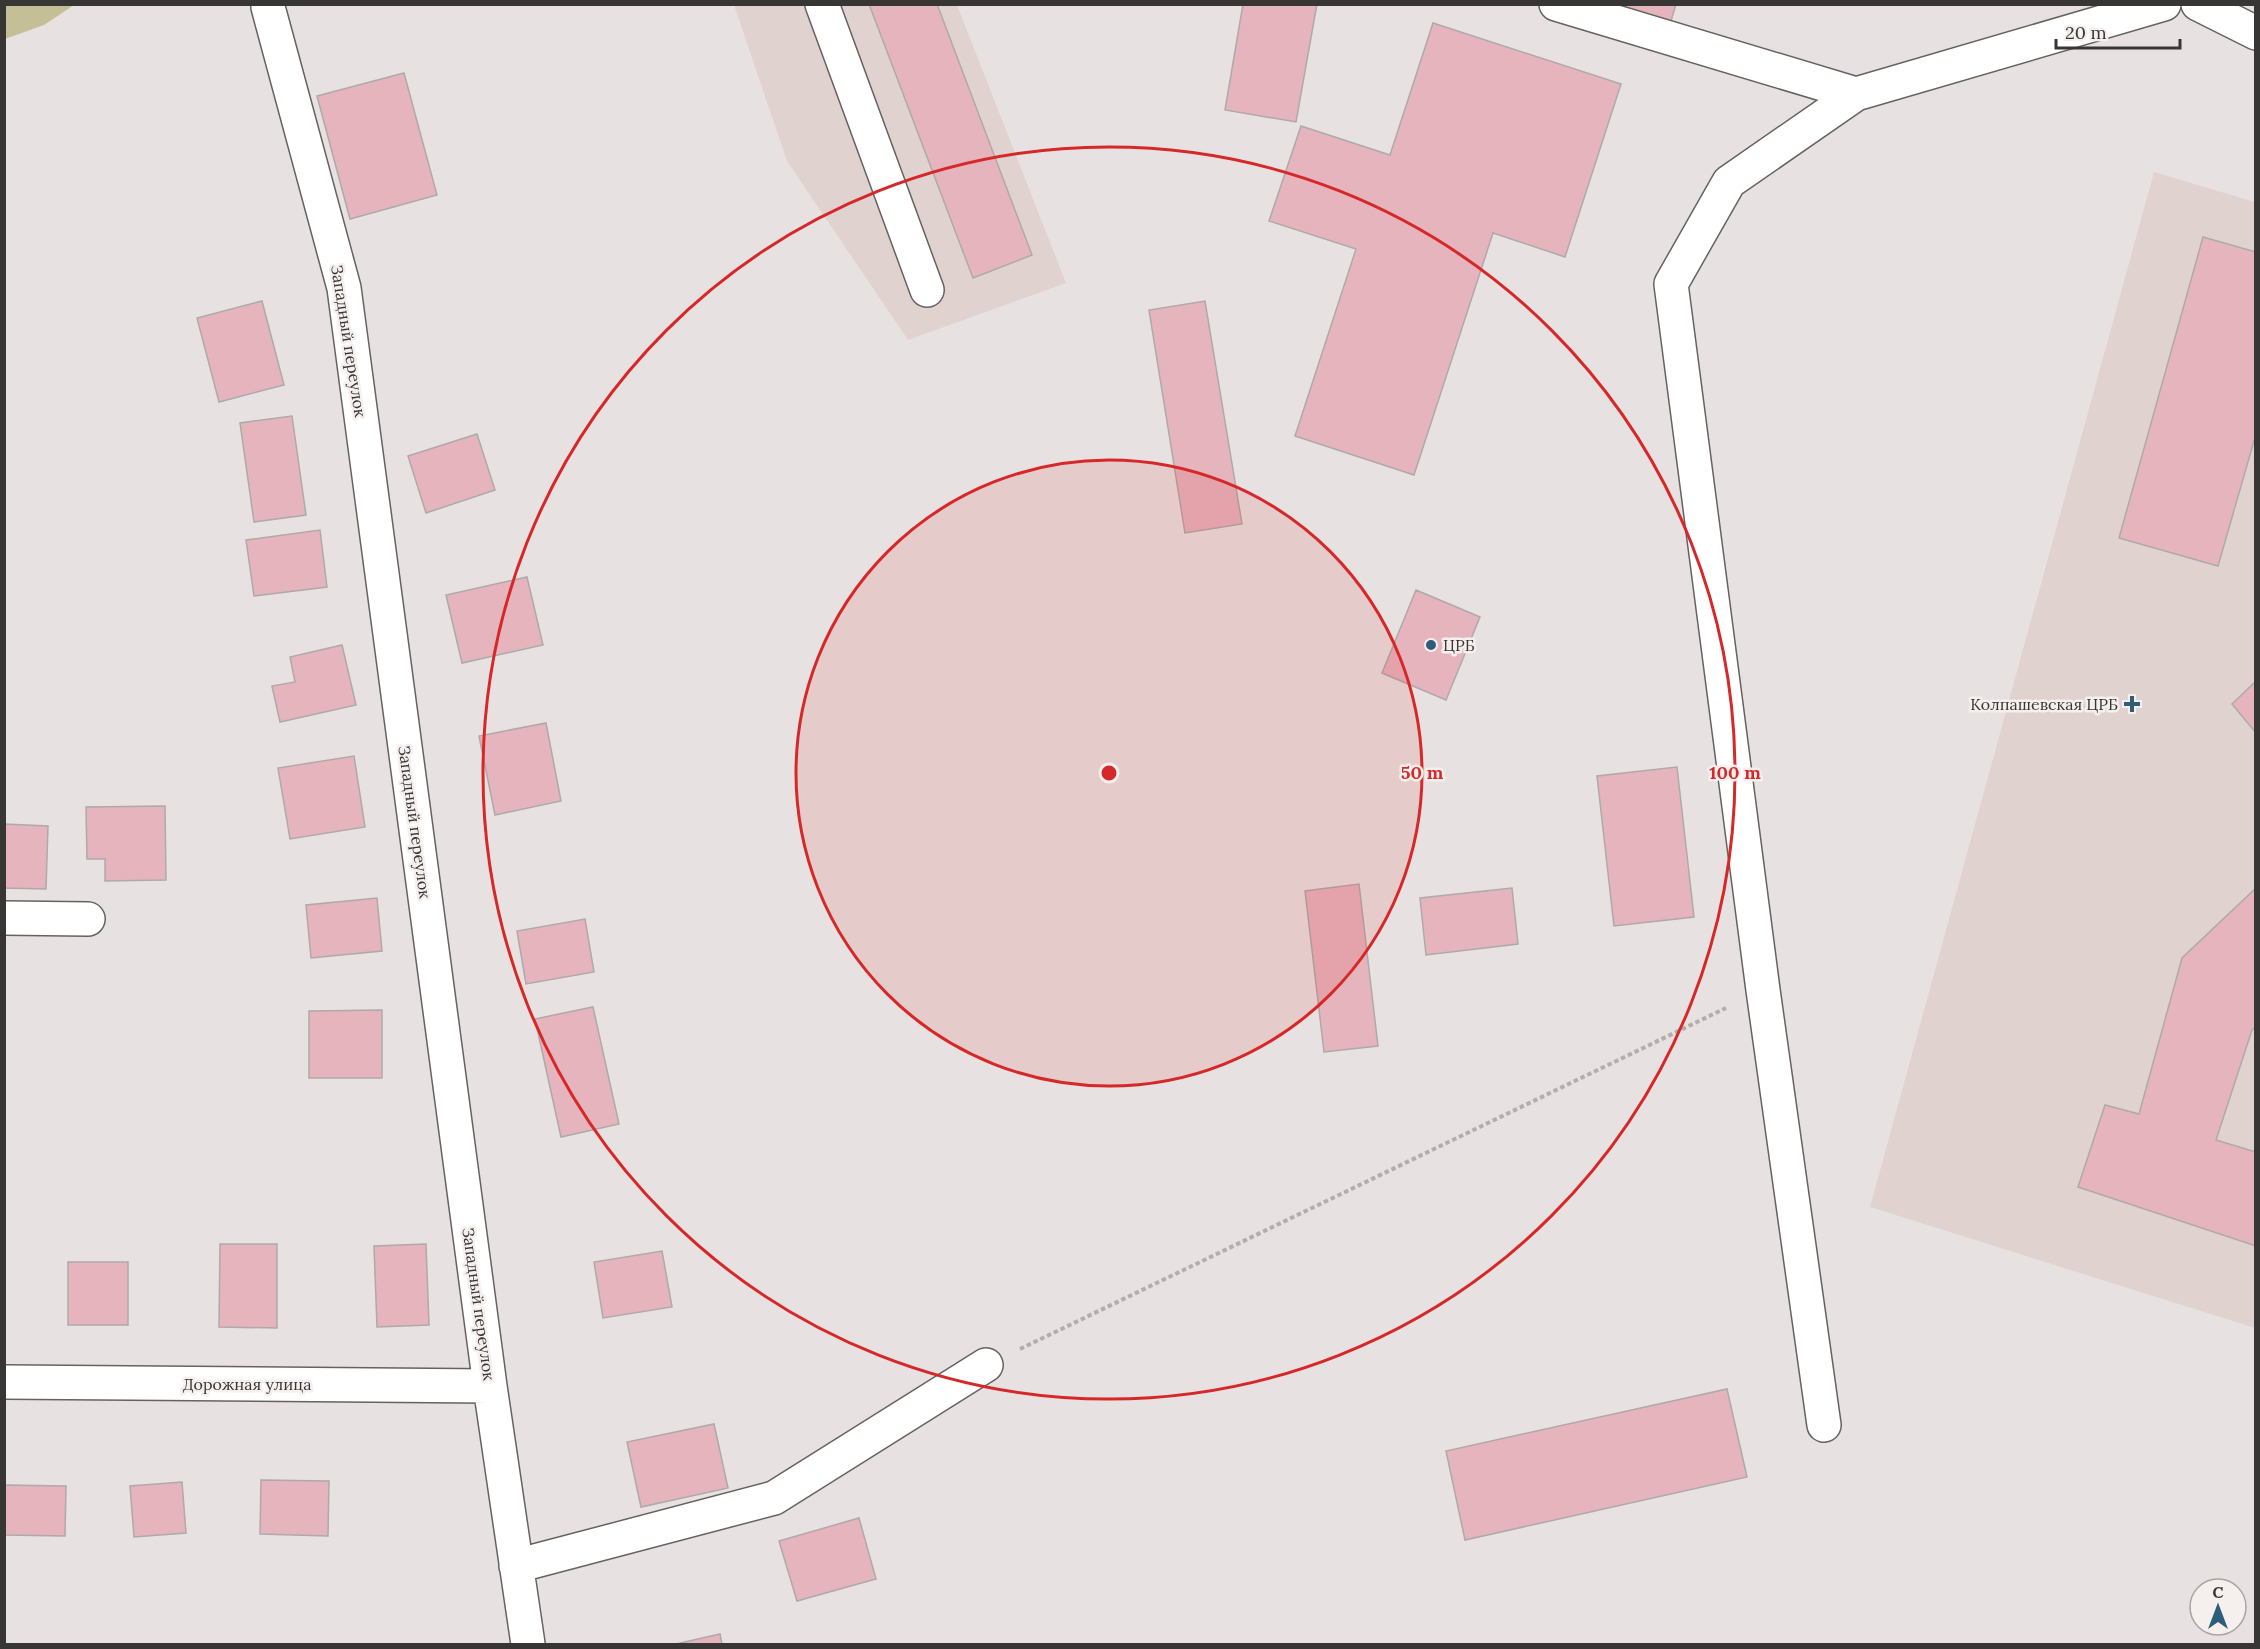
<svg xmlns="http://www.w3.org/2000/svg" width="2260" height="1649" font-family="Lora,serif">
	<style>
		.built { fill: #e0d3cf }
		.green { fill: #c4bf97 }
		.building { fill: #e6b4bd; stroke: #aea9aa; stroke-width: 1.5 }
		.lines { fill: none; stroke-linecap: round; stroke-linejoin: round }
		.minor-casing { stroke: #666260; stroke-width: 36 }
		.path { stroke: #b2aead; stroke-width: 4; stroke-dasharray: 4.5 3; stroke-linecap: butt }
		.minor { stroke: #fff; stroke-width: 33 }
		.ring { fill: none; stroke: #d62828; stroke-width: 3 }
		.poi-dot { fill: #2c5d7b; stroke: #f5efee; stroke-width: 2 }
		.labels { text-anchor: middle; stroke-width: 5; stroke-linejoin: round; paint-order: stroke }
		.street-label { font-size: 16px; fill: #383635; stroke: #f5efee }
		.poi-label { font-size: 16px; fill: #383635; stroke: #f5efee; text-anchor: start }
		.centre { fill: #d62828; stroke: #f5efee; stroke-width: 3 }
		.ring-label { font-size: 18px; text-anchor: middle; font-weight: bold; fill: #d62828; stroke: #f5efee; stroke-width: 5; stroke-linejoin: round; paint-order: stroke }
	</style>
	<rect width="100%" height="100%" fill="#e7e2e1"/>
	<path class="built" d="M 734,5 L 957,5 L 1066,283 L 908,340 L 787,161 Z
		M 2154,172 L 2255,202 L 2255,1328 L 1870,1207 Z"/>
	<path class="green" d="M 4,5 L 5,4 L 74,5 L 44,25 L 5,39 Z"/>
	<path class="building" d="M 869,4 L 937,4 L 1032,255 L 973,278 Z
		M 1243,4 L 1317,4 L 1296,122 L 1225,110 Z
		M 1611,4 L 1676,4 L 1671,21 Z
		M 1433,23 L 1621,84 L 1565,257 L 1493,233 L 1414,475 L 1295,436 L 1356,249 L 1269,221 L 1301,126 L 1390,155 Z
		M 404,73 L 437,195 L 350,219 L 317,96 Z
		M 2203,237 L 2256,252 L 2256,434 L 2218,566 L 2119,538 Z
		M 262,301 L 284,385 L 219,402 L 197,318 Z
		M 1205,301 L 1242,524 L 1185,533 L 1149,310 Z
		M 292,416 L 306,515 L 254,522 L 240,423 Z
		M 477,434 L 495,490 L 426,513 L 408,456 Z
		M 320,530 L 327,587 L 254,596 L 246,540 Z
		M 527,577 L 543,645 L 462,663 L 446,595 Z
		M 1416,590 L 1480,617 L 1446,700 L 1382,673 Z
		M 342,645 L 356,705 L 280,722 L 272,686 L 295,682 L 290,657 Z
		M 2256,681 L 2256,733 L 2232,704 Z
		M 546,723 L 561,801 L 495,815 L 479,736 Z
		M 354,756 L 365,827 L 290,839 L 278,768 Z
		M 1677,767 L 1694,917 L 1614,926 L 1597,776 Z
		M 165,806 L 166,880 L 105,881 L 105,859 L 87,859 L 86,807 Z
		M 4,824 L 48,826 L 46,889 L 4,888 Z
		M 1359,884 L 1378,1046 L 1324,1052 L 1305,891 Z
		M 1512,888 L 1518,944 L 1426,955 L 1420,898 Z
		M 2256,888 L 2256,1027 L 2252,1030 L 2216,1140 L 2256,1152 L 2256,1246 L 2078,1187 L 2105,1105 L 2139,1114 L 2182,958 Z
		M 377,898 L 382,951 L 311,958 L 306,905 Z
		M 585,919 L 594,972 L 526,984 L 517,931 Z
		M 593,1007 L 619,1124 L 561,1137 L 535,1019 Z
		M 382,1010 L 382,1078 L 309,1078 L 309,1011 Z
		M 220,1244 L 277,1244 L 277,1328 L 219,1327 Z
		M 426,1244 L 429,1325 L 377,1327 L 374,1246 Z
		M 662,1251 L 672,1307 L 603,1318 L 594,1262 Z
		M 68,1262 L 128,1262 L 128,1325 L 68,1325 Z
		M 1727,1389 L 1747,1477 L 1465,1540 L 1446,1451 Z
		M 714,1424 L 728,1488 L 641,1507 L 627,1442 Z
		M 261,1480 L 329,1481 L 328,1536 L 260,1534 Z
		M 182,1482 L 186,1533 L 134,1537 L 130,1486 Z
		M 4,1485 L 66,1486 L 65,1536 L 4,1535 Z
		M 859,1518 L 876,1579 L 797,1601 L 779,1541 Z
		M 720,1634 L 722,1644 L 676,1644 Z"/>
	<g class="lines">
		<defs>
			<path id="minor" d="M 822,4 L 927,290
				M 1556,4 L 1856,94
				M 2198,4 L 2256,33
				M 268,7 L 344,288 L 490,1386 L 528,1644
				M 4,918 L 88,919
				M 4,1382 L 490,1386
				M 1824,1425 L 1763,990 L 1671,284 L 1729,182 L 1856,94 L 2164,4
				M 516,1566 L 774,1498 L 986,1365"/>
		</defs>
		<use href="#minor" class="minor-casing"/>
		<path class="path" d="M 1020,1349 L 1726,1008"/>
		<use href="#minor" class="minor"/>
	</g>
	<circle cx="1109" cy="773" r="313" fill="#d62828" fill-opacity=".12"/>
	<g class="ring">
		<circle cx="1109" cy="773" r="313"/>
		<circle cx="1109" cy="773" r="626"/>
	</g>
	<g class="poi-dot">
		<circle cx="1431" cy="645" r="6"/>
		<path d="M2129 695h6v6h6v6h-6v6h-6v-6h-6v-6h6z"/>
	</g>
	<g class="labels">
		<g class="street-label">
			<text transform="translate(349 341) rotate(81)" y="6">Западный переулок</text>
			<text transform="translate(415 822) rotate(82)" y="6">Западный переулок</text>
			<text transform="translate(479 1304) rotate(82)" y="6">Западный переулок</text>
			<text x="247" y="1390">Дорожная улица</text>
		</g>
		<g class="poi-label">
			<text x="1443" y="651">ЦРБ</text>
			<text x="2118" y="710" text-anchor="end">Колпашевская ЦРБ</text>
		</g>
	</g>
	<circle cx="1109" cy="773" r="9" class="centre"/>
	<g class="ring-label">
		<text x="1422" y="779">50 m</text>
		<text x="1735" y="779">100 m</text>
	</g>
	<rect width="2260" height="1649" fill="none" stroke="#383635" stroke-width="12"/>
	<g transform="translate(2218 1607)"><circle r="28" fill="#f5efee" stroke="#a9a5a4" stroke-width="1.5"/>
	<path d="M0-4.5L10 22L0 15L-10 22Z" fill="#2c5d7b"/>
	<text y="-9" font-size="16" font-weight="bold" text-anchor="middle" fill="#383635">С</text>
	</g>
	<path d="M2056 39v9h124v-9" fill="none" stroke="#383635" stroke-width="3"/>
	<text x="2065" y="39" font-size="18" fill="#383635" stroke="#f5efee" stroke-width="4.5" paint-order="stroke">20 m</text>
</svg>
